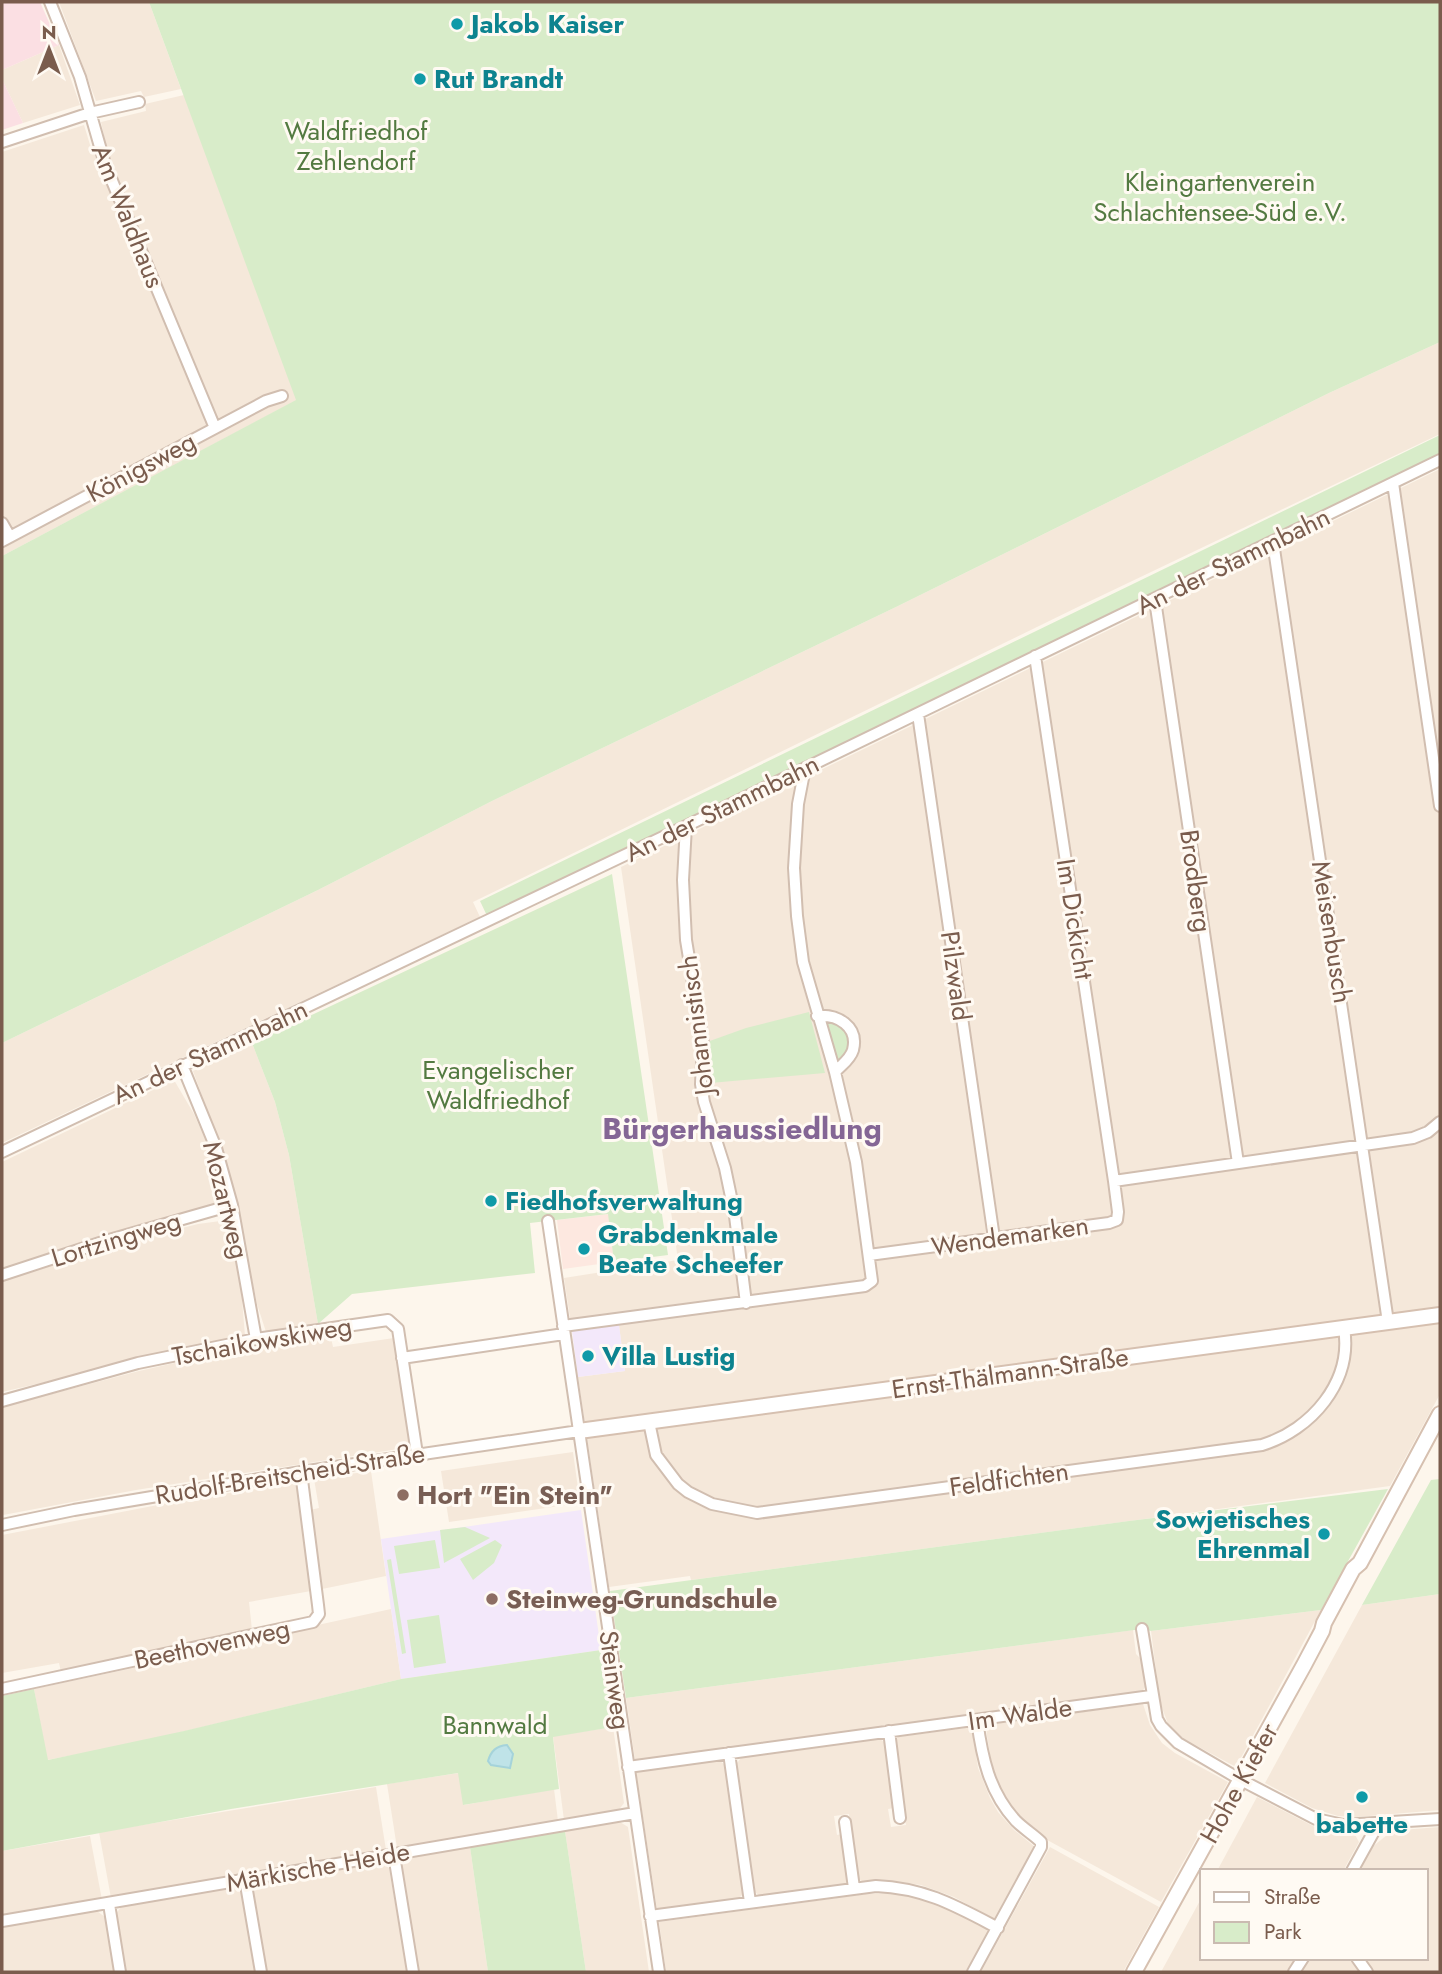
<svg xmlns="http://www.w3.org/2000/svg" width="1442" height="1974" font-family="Jost,sans-serif">
	<style>
		.residential { fill: #f5e8da }
		.commercial { fill: #fde8e0 }
		.education { fill: #f3e8fa }
		.medical { fill: #fbdfe3 }
		.green { fill: #d8ecc9 }
		.water { fill: #bfe3e8; stroke: #a5d3da; stroke-width: 2 }
		.lines { fill: none; stroke-linecap: round; stroke-linejoin: round }
		.street-casing { stroke: #d1beb0; stroke-width: 14 }
		.secondary-casing { stroke: #d6c0b0; stroke-width: 18 }
		.street { stroke: #fff; stroke-width: 10 }
		.secondary { stroke: #fff; stroke-width: 14 }
		.culture-dot { fill: #0f9aa8; stroke: #fffaf3; stroke-width: 2.5 }
		.education-dot { fill: #8d6e63; stroke: #fffaf3; stroke-width: 2.5 }
		.labels { text-anchor: middle; stroke-width: 6; stroke-linejoin: round; paint-order: stroke }
		.culture-label { font-size: 26px; font-weight: bold; fill: #0d838f; stroke: #fffaf3; text-anchor: start }
		.park-label { font-size: 26px; fill: #537a41; stroke: #fffaf3 }
		.street-label { font-size: 26px; fill: #7a5c4d; stroke: #fffaf3 }
		.education-label { font-size: 26px; font-weight: bold; fill: #785e54; stroke: #fffaf3; text-anchor: start }
		.quarter-label { font-size: 30px; font-weight: bold; fill: #846695; stroke: #fffaf3 }
	</style>
	<rect width="100%" height="100%" fill="#fdf6ec"/>
	<path class="residential" d="M 59,2 L 149,2 L 181,89 L 144,97 L 141,91 L 96,101 Z
		M 59,45 L 80,105 L 23,123 L 2,79 L 2,70 Z
		M 184,95 L 297,400 L 2,556 L 2,152 L 84,125 L 91,148 L 106,145 L 101,122 L 146,111 L 145,104 Z
		M 1440,342 L 1440,434 L 1084,604 L 473,902 L 480,917 L 2,1143 L 2,1043 L 318,890 L 492,801 L 896,607 L 1329,393 Z
		M 1440,469 L 1440,1394 L 1390,1486 L 691,1580 L 690,1576 L 609,1587 L 578,1377 L 625,1371 L 619,1326 L 572,1331 L 564,1278 L 678,1260 L 621,867 Z
		M 252,1043 L 275,1102 L 289,1155 L 318,1324 L 266,1332 L 257,1304 L 235,1197 L 216,1134 L 193,1071 Z
		M 174,1080 L 194,1114 L 205,1139 L 223,1203 L 2,1269 L 2,1162 Z
		M 228,1220 L 240,1275 L 245,1336 L 2,1392 L 2,1281 L 142,1238 L 198,1224 Z
		M 330,1333 L 333,1347 L 394,1338 L 411,1447 L 136,1490 L 3,1515 L 2,1407 L 139,1371 L 219,1353 Z
		M 573,1452 L 580,1503 L 449,1522 L 441,1471 Z
		M 371,1471 L 386,1576 L 322,1589 L 310,1510 L 319,1508 L 314,1479 Z
		M 296,1483 L 311,1591 L 249,1602 L 252,1630 L 61,1672 L 59,1663 L 2,1673 L 2,1535 L 189,1499 Z
		M 1440,1594 L 1440,1810 L 1357,1817 L 1338,1816 L 1312,1808 L 1265,1783 L 1362,1605 Z
		M 391,1609 L 401,1679 L 132,1744 L 47,1760 L 34,1689 L 223,1649 L 281,1633 Z
		M 1321,1610 L 1236,1767 L 1184,1739 L 1168,1724 L 1160,1702 L 1151,1631 Z
		M 1133,1630 L 1136,1654 L 1141,1659 L 1145,1687 L 1142,1692 L 635,1760 L 626,1698 Z
		M 1143,1704 L 1150,1725 L 1162,1743 L 1175,1753 L 1228,1782 L 1161,1902 L 1038,1835 L 1017,1813 L 1002,1791 L 992,1766 L 987,1736 L 986,1725 Z
		M 613,1727 L 624,1803 L 618,1811 L 564,1820 L 553,1736 Z
		M 972,1727 L 978,1768 L 990,1798 L 998,1812 L 1014,1830 L 1035,1847 L 996,1920 L 954,1897 L 921,1885 L 887,1880 L 863,1882 L 858,1878 L 849,1814 L 834,1816 L 837,1835 L 842,1834 L 849,1879 L 845,1884 L 760,1896 L 755,1892 L 737,1763 L 741,1758 L 880,1739 L 885,1743 L 894,1808 L 888,1809 L 891,1827 L 906,1825 L 895,1742 L 898,1737 Z
		M 720,1761 L 725,1765 L 743,1894 L 739,1898 L 657,1909 L 636,1772 Z
		M 459,1773 L 464,1805 L 554,1789 L 558,1821 L 397,1848 L 387,1784 Z
		M 376,1787 L 386,1850 L 111,1898 L 99,1832 Z
		M 1257,1797 L 1315,1827 L 1329,1831 L 1354,1833 L 1359,1842 L 1343,1871 L 1217,1871 Z
		M 620,1822 L 628,1827 L 649,1972 L 586,1972 L 565,1831 Z
		M 1440,1827 L 1440,1972 L 1374,1972 L 1365,1958 L 1426,1958 L 1426,1871 L 1357,1871 L 1371,1848 L 1387,1835 L 1401,1830 Z
		M 90,1836 L 102,1900 L 2,1916 L 2,1851 Z
		M 470,1847 L 488,1972 L 418,1972 L 400,1866 L 406,1858 Z
		M 1050,1847 L 1159,1907 L 1123,1972 L 981,1972 Z
		M 381,1862 L 389,1868 L 407,1972 L 266,1972 L 252,1891 L 258,1883 Z
		M 233,1887 L 241,1893 L 255,1972 L 125,1972 L 115,1915 L 121,1907 Z
		M 894,1893 L 918,1897 L 947,1907 L 990,1931 L 967,1972 L 666,1972 L 659,1922 L 866,1894 Z
		M 1202,1897 L 1202,1958 L 1295,1958 L 1287,1972 L 1161,1972 Z
		M 97,1911 L 105,1917 L 114,1972 L 2,1972 L 2,1927 Z
		M 1309,1958 L 1348,1958 L 1360,1972 L 1302,1972 Z"/>
	<path class="commercial" d="M 609,1214 L 614,1262 L 563,1269 L 557,1220 Z"/>
	<path class="education" d="M 619,1325 L 625,1371 L 578,1377 L 572,1331 Z
		M 581,1510 L 601,1650 L 401,1679 L 381,1539 Z"/>
	<path class="medical" d="M 2,2 L 40,2 L 59,45 L 2,70 Z
		M 2,79 L 23,123 L 2,130 Z"/>
	<path class="green" d="M 149,2 L 1440,2 L 1440,342 L 1329,393 L 896,607 L 492,801 L 318,890 L 2,1043 L 2,556 L 296,400 Z
		M 1440,435 L 1440,460 L 489,920 L 480,901 Z
		M 612,874 L 668,1255 L 614,1262 L 608,1214 L 530,1223 L 535,1273 L 352,1294 L 318,1324 L 289,1155 L 275,1102 L 252,1043 Z
		M 809,1012 L 825,1073 L 710,1083 L 707,1042 L 746,1028 Z
		M 824,1018 L 835,1018 L 847,1033 L 848,1052 L 838,1063 Z
		M 1440,1479 L 1440,1594 L 1362,1605 L 1431,1480 Z
		M 1388,1489 L 1321,1610 L 1151,1631 L 1142,1629 L 626,1698 L 610,1591 L 1129,1521 Z
		M 465,1527 L 490,1538 L 444,1563 L 440,1530 Z
		M 435,1540 L 440,1568 L 399,1574 L 394,1546 Z
		M 495,1540 L 502,1545 L 494,1563 L 473,1580 L 460,1559 Z
		M 391,1559 L 406,1653 L 402,1654 L 387,1560 Z
		M 439,1615 L 446,1663 L 414,1668 L 407,1620 Z
		M 601,1650 L 613,1727 L 553,1737 L 559,1789 L 463,1805 L 458,1773 L 231,1809 L 2,1851 L 2,1696 L 34,1689 L 48,1760 L 184,1731 L 401,1679 Z
		M 565,1831 L 586,1972 L 488,1972 L 470,1847 Z"/>
	<path class="water" d="M 507,1745 L 513,1754 L 510,1768 L 491,1765 L 488,1761 C 491,1751 496,1746 507,1745 Z"/>
	<g class="lines">
		<defs>
			<path id="street" d="M 50,2 L 80,77 L 105,164 L 215,428
				M 2,142 L 90,113 L 139,102
				M 1393,483 L 1440,806
				M 2,523 L 10,537
				M 2,541 L 266,401 L 282,396
				M 1273,542 L 1388,1322
				M 1155,600 L 1238,1163
				M 918,714 L 994,1238
				M 686,826 L 683,880 L 686,940 L 703,1043 L 701,1084 L 704,1102 L 725,1168 L 735,1216 L 746,1303
				M 817,1016 C 837,1014 859,1026 853,1050 C 850,1060 841,1065 835,1072
				M 182,1065 L 216,1148 L 232,1205 L 256,1339
				M 2,1152 L 686,826 L 1440,460
				M 1114,1181 L 1413,1138 L 1428,1132 L 1440,1122
				M 548,1221 L 659,1972
				M 869,1255 L 1109,1223 L 1117,1220 L 1118,1212 L 1114,1181 L 1035,656
				M 2,1275 L 109,1240 L 232,1205
				M 563,1326 L 865,1286 L 872,1281 L 856,1162 L 835,1072 L 803,962 L 797,916 L 794,868 L 798,804 L 805,768
				M 402,1358 L 564,1334
				M 2,1401 L 138,1363 L 256,1339 L 388,1320 L 398,1329 L 417,1454
				M 649,1422 L 656,1455 L 678,1484 L 688,1492 L 712,1504 L 757,1513 L 1262,1445 C 1311,1430 1353,1382 1344,1328
				M 2,1525 L 74,1510 L 301,1472 L 579,1431
				M 1142,1629 L 1157,1719 L 1161,1726 L 1178,1743 L 1241,1780 L 1316,1819 L 1343,1825 L 1440,1819
				M 2,1689 L 313,1622 L 319,1614 L 318,1605 L 301,1472
				M 889,1731 L 900,1818
				M 729,1753 L 750,1902
				M 628,1767 L 1151,1696
				M 845,1822 L 854,1888
				M 394,1855 L 413,1972
				M 1352,1871 L 1378,1824
				M 245,1879 L 261,1972
				M 109,1904 L 120,1972
				M 650,1916 L 876,1886 C 925,1888 956,1906 998,1928
				M 2,1921 L 635,1813
				M 1357,1958 L 1367,1972
				M 973,1972 L 1041,1847 L 1041,1842 C 1034,1835 1024,1829 1016,1821 C 989,1792 982,1757 977,1720
				M 1294,1972 L 1303,1958"/>
			<path id="secondary" d="M 579,1431 L 1440,1315
				M 1134,1972 L 1304,1665 L 1322,1631 L 1324,1623 L 1353,1569 L 1360,1563 L 1440,1414"/>
		</defs>
		<use href="#street" class="street-casing"/>
		<use href="#secondary" class="secondary-casing"/>
		<use href="#street" class="street"/>
		<use href="#secondary" class="secondary"/>
	</g>
	<g class="culture-dot">
		<circle cx="457" cy="24" r="7"/>
		<circle cx="420" cy="79" r="7"/>
		<circle cx="491" cy="1201" r="7"/>
		<circle cx="584" cy="1249" r="7"/>
		<circle cx="588" cy="1356" r="7"/>
		<circle cx="1324" cy="1534" r="7"/>
		<circle cx="1362" cy="1797" r="7"/>
	</g>
	<g class="education-dot">
		<circle cx="403" cy="1495" r="7"/>
		<circle cx="492" cy="1599" r="7"/>
	</g>
	<g class="labels">
		<g class="culture-label">
			<text x="471" y="33">Jakob Kaiser</text>
			<text x="434" y="88">Rut Brandt</text>
			<text x="505" y="1210">Fiedhofsverwaltung</text>
			<text x="598" y="1243">Grabdenkmale<tspan x="598" dy="30">Beate Scheefer</tspan></text>
			<text x="602" y="1365">Villa Lustig</text>
			<text x="1310" y="1528" text-anchor="end">Sowjetisches<tspan x="1310" dy="30">Ehrenmal</tspan></text>
			<text x="1362" y="1833" text-anchor="middle">babette</text>
		</g>
		<g class="park-label">
			<text x="356" y="140">Waldfriedhof<tspan x="356" dy="30">Zehlendorf</tspan></text>
			<text x="1220" y="191">Kleingartenverein<tspan x="1220" dy="30">Schlachtensee-Süd e.V.</tspan></text>
			<text x="498" y="1079">Evangelischer<tspan x="498" dy="30">Waldfriedhof</tspan></text>
			<text x="495" y="1734">Bannwald</text>
		</g>
		<g class="street-label">
			<text transform="translate(128 216) rotate(68)" y="9">Am Waldhaus</text>
			<text transform="translate(141 467) rotate(-28)" y="9">Königsweg</text>
			<text transform="translate(1233 561) rotate(-26)" y="9">An der Stammbahn</text>
			<text transform="translate(722 808) rotate(-26)" y="9">An der Stammbahn</text>
			<text transform="translate(1196 881) rotate(82)" y="9">Brodberg</text>
			<text transform="translate(1075 919) rotate(81)" y="9">Im Dickicht</text>
			<text transform="translate(1332 932) rotate(81)" y="9">Meisenbusch</text>
			<text transform="translate(956 976) rotate(82)" y="9">Pilzwald</text>
			<text transform="translate(696 1025) rotate(-97)" y="9">Johannistisch</text>
			<text transform="translate(210 1052) rotate(-25)" y="9">An der Stammbahn</text>
			<text transform="translate(226 1200) rotate(76)" y="9">Mozartweg</text>
			<text transform="translate(1010 1236) rotate(-8)" y="9">Wendemarken</text>
			<text transform="translate(116 1239) rotate(-17)" y="9">Lortzingweg</text>
			<text transform="translate(262 1341) rotate(-10)" y="9">Tschaikowskiweg</text>
			<text transform="translate(1010 1373) rotate(-8)" y="9">Ernst-Thälmann-Straße</text>
			<text transform="translate(290 1474) rotate(-9)" y="9">Rudolf-Breitscheid-Straße</text>
			<text transform="translate(1009 1479) rotate(-8)" y="9">Feldfichten</text>
			<text transform="translate(212 1644) rotate(-12)" y="9">Beethovenweg</text>
			<text transform="translate(615 1680) rotate(82)" y="9">Steinweg</text>
			<text transform="translate(1020 1714) rotate(-8)" y="9">Im Walde</text>
			<text transform="translate(1239 1783) rotate(-61)" y="9">Hohe Kiefer</text>
			<text transform="translate(318 1867) rotate(-10)" y="9">Märkische Heide</text>
		</g>
		<g class="education-label">
			<text x="417" y="1504">Hort "Ein Stein"</text>
			<text x="506" y="1608">Steinweg-Grundschule</text>
		</g>
		<g class="quarter-label">
			<text x="742" y="1139">Bürgerhaussiedlung</text>
		</g>
	</g>
	<rect width="1442" height="1974" fill="none" stroke="#7a5c4d" stroke-width="7"/>
	<rect x="1200" y="1869" width="228" height="91" fill="#fffaf3" stroke="#cabbb1" stroke-width="2"/>
	<rect x="1214" y="1892" width="35" height="10" fill="#ffffff" stroke="#cabbb1" stroke-width="2"/>
	<text x="1264" y="1904" font-size="21" fill="#7a5c4d">Straße</text>
	<rect x="1214" y="1922" width="35" height="21" fill="#d8ecc9" stroke="#cabbb1" stroke-width="2"/>
	<text x="1264" y="1939" font-size="21" fill="#7a5c4d">Park</text>
	<g transform="translate(49 49)" stroke="#fffaf3" stroke-width="5" paint-order="stroke">
	<path d="M0-5L12 26L0 18L-12 26Z" fill="#7a5c4d"/>
	<text y="-10" font-size="19" font-weight="bold" text-anchor="middle" fill="#7a5c4d">N</text>
	</g>
</svg>
